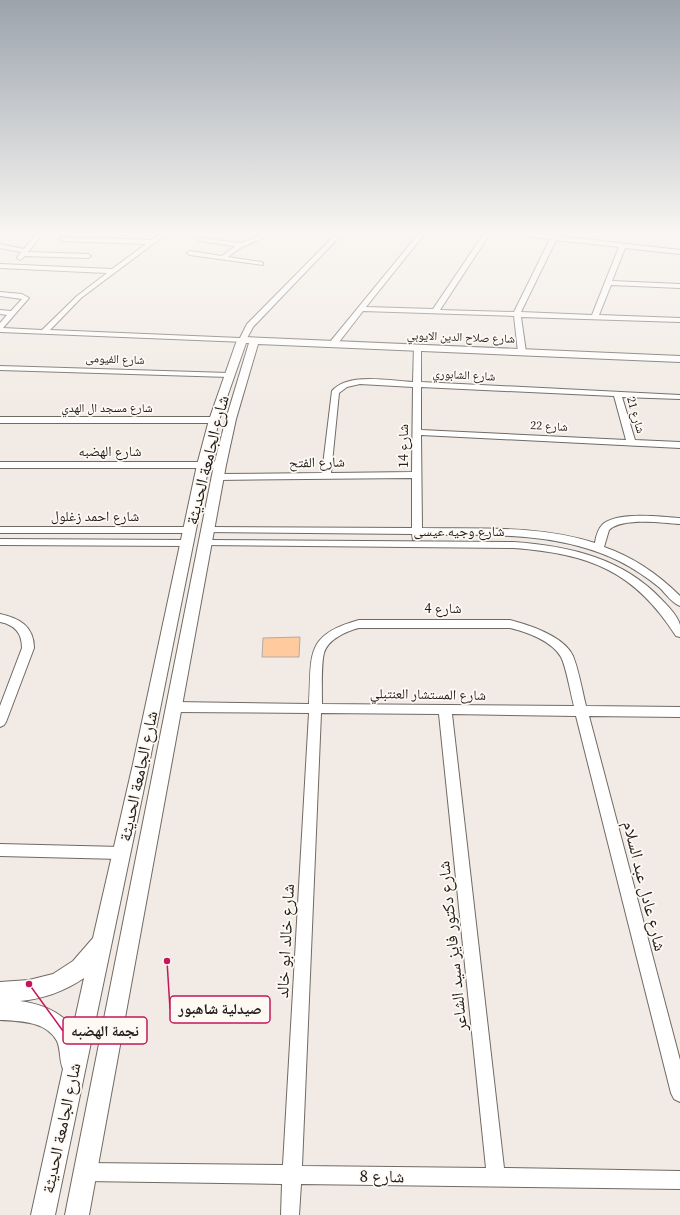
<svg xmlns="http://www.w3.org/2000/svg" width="680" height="1215" font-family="'Source Serif 4','Noto Naskh Arabic',serif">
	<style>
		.building { fill: #ffca9e; stroke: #b2aba6 }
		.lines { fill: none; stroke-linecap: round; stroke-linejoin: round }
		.minor-casing { stroke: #706a65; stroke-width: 2 }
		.tertiary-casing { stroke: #706a65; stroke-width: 2 }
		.minor { fill: #fff; fill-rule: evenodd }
		.tertiary { fill: #fff; fill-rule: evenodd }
		.labels { text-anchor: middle; stroke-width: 3.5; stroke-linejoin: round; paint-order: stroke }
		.far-street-label { font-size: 12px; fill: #22201e; stroke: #fff9f4 }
		.street-label { font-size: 14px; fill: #22201e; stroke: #fff9f4 }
		.near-street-label { font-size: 17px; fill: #22201e; stroke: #fff9f4 }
		.leader { fill: none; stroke: #c2185b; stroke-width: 1.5 }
		.callout-dot { fill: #c2185b; stroke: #fff9f4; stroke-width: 1.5 }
		.callout { fill: #fff9f4; stroke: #c2185b; stroke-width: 1.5 }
		.callout-label { font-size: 15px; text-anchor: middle; font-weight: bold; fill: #22201e }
	</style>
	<rect width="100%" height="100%" fill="#f2ebe5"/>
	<path class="building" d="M 300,637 L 299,657 L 262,657 L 263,638 Z"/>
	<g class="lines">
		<defs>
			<path id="minor" d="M 38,232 L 44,232 L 28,252 L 88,254 L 91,256 L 88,258 L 25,256 L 20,260 L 17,258 L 21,252 L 0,248 L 0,244 L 24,249 Z
				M 162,232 L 169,232 L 81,298 L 50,330 L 240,338 L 247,324 L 338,232 L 344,232 L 253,327 L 245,342 L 0,332 L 0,323 L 7,315 L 0,314 L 0,310 L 11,311 L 22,299 L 0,296 L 0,292 L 22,294 L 29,298 L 3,328 L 42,330 L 77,296 L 107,273 L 0,268 L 0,264 L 112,269 L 146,244 L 62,241 L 59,239 L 62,237 L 151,240 Z
				M 269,232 L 277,232 L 240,248 L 228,257 L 261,262 L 263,263 L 263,265 L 190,255 L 187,253 L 190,251 L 222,256 L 235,246 L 200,241 L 197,239 L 198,238 L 241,243 Z
				M 420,232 L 426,232 L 366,307 L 433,309 L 485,232 L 491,232 L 440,310 L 514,312 L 550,239 L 505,234 L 502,232 L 522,232 L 552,236 L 554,232 L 560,232 L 558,236 L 680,250 L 680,254 L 625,248 L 612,281 L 680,284 L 680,288 L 611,285 L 599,315 L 680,318 L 680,322 L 521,317 L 526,352 L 522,354 L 518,352 L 514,316 L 363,311 L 336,346 L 330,346 L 330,342 ZM 556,240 L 619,247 L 592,315 L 521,312 Z
				M 414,346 L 417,346 L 421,348 L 421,382 L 680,395 L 680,399 L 622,397 L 635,440 L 680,442 L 680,448 L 421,435 L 422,528 C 480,529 539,525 595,543 C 596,536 598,529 603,524 C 619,511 661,517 680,518 L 680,524 C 662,523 622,517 609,530 L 604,547 C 633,557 658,574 680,596 L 680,606 C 672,603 666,594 660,588 C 648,578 633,568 619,561 C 557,531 489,535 422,535 L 421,540 L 413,540 L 412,534 L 204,532 L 203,530 L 204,528 L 208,527 L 412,528 L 412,478 L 217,480 L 212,477 L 217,474 L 322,473 L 332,391 C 348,372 390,381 413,382 ZM 360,384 L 413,387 L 412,472 L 331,473 L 339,393 L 347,387 ZM 421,387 L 614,396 L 626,440 L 421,430 Z
				M 0,366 L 229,373 L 233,375 L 229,377 L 0,370 Z
				M 0,417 L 214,417 L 218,420 L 214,423 L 0,423 Z
				M 0,462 L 220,462 L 225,465 L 220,468 L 0,468 Z
				M 0,527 L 189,527 L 194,530 L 189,533 L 0,533 Z
				M 0,539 L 187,540 L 192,543 L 187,546 L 0,545 Z
				M 206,540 L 514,542 C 569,546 623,558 662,600 C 668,606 678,616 680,625 C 680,628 680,633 680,637 L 676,636 C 634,570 589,554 514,548 L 202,545 L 201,543 Z
				M 0,614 C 19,618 34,626 34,648 L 6,722 L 4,725 L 0,727 L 0,706 L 22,648 C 22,633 15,625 0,622 Z
				M 359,620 L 510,620 C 529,625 564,636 573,656 C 579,671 582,690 586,706 L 680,707 L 680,717 L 589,716 L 680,1060 L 680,1102 L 674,1099 L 671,1093 L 576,716 L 452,714 L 504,1168 L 680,1171 L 680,1189 L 301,1184 L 299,1215 L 281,1215 L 282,1184 L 85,1181 L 78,1179 L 76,1172 L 78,1165 L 85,1163 L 283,1165 L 309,713 L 175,712 L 171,710 L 169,707 L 171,704 L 175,702 L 309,704 C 312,655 304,635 359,620 ZM 359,628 L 510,628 C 527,632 552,641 561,657 C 566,666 571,695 574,706 L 322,704 C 322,691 321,664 324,653 C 328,639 347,631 359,628 ZM 321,713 L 439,714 L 486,1168 L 302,1166 Z
				M 0,844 L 121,847 L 126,849 L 128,853 L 126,857 L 121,859 L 0,856 Z"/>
			<path id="tertiary" d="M 242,337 L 680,356 L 680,362 L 258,344 L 236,419 L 226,465 L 89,1215 L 65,1215 L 214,465 L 226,419 L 249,343 L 246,343 L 219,420 L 209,465 L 149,764 L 55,1215 L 31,1215 L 63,1069 C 59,1060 61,1050 57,1041 C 46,1021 20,1021 0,1020 L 0,982 L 29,980 L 53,974 L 73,961 L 93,938 L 133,764 L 197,465 L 209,420 L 237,340 ZM 84,978 L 73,1028 C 60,1011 41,1004 20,1001 C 43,999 65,991 84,978 Z"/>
		</defs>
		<use href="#minor" class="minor-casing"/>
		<use href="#tertiary" class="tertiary-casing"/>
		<use href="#minor" class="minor"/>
		<use href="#tertiary" class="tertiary"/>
	</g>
	<linearGradient id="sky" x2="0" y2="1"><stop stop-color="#9ba3ac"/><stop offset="0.58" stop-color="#f9f6f3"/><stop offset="1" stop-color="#f9f6f3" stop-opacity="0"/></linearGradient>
	<rect width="680" height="402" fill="url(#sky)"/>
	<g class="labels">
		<g class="far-street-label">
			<text transform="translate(461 337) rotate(2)" y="4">شارع صلاح الدين الايوبي</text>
			<text transform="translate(115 359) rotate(2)" y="4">شارع الفيومى</text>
			<text transform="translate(464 375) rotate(3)" y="4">شارع الشابوري</text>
			<text x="107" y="412">شارع مسجد ال الهدي</text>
			<text transform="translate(636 415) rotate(74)" y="4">شارع 21</text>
			<text transform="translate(549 426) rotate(3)" y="4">شارع 22</text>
		</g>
		<g class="street-label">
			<text transform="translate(403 446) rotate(-90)" y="5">شارع 14</text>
			<text x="110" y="456">شارع الهضبه</text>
			<text transform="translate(317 462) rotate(-1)" y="5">شارع الفتح</text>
			<text x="95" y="521">شارع احمد زغلول</text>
			<text x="459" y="536">شارع وجيه عيسى</text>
			<text x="443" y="613">شارع 4</text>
			<text transform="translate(428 694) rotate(1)" y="5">شارع المستشار العنتبلي</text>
		</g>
		<g class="near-street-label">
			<text transform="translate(207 460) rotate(-76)" y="6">شارع الجامعة الحديثة</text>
			<text transform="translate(138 776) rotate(-78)" y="6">شارع الجامعة الحديثة</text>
			<text transform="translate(645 886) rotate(76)" y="6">شارع عادل عبد السلام</text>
			<text transform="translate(285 941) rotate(-87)" y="6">شارع خالد ابو خالد</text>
			<text transform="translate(452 946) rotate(-96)" y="6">شارع دكتور فايز سيد الشاعر</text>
			<text transform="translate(61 1128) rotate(-78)" y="6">شارع الجامعة الحديثة</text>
			<text transform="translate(382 1176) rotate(1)" y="6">شارع 8</text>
		</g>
	</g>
	<path class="leader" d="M167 961L170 1009M29 984L63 1031"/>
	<g class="callout-dot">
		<circle cx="167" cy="961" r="4"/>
		<circle cx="29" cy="984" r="4"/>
	</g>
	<g class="callout">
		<rect x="170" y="996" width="100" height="27" rx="4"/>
		<rect x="63" y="1017" width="84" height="27" rx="4"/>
	</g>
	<g class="callout-label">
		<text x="220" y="1014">صيدلية شاهبور</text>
		<text x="105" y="1036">نجمة الهضبه</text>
	</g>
</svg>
